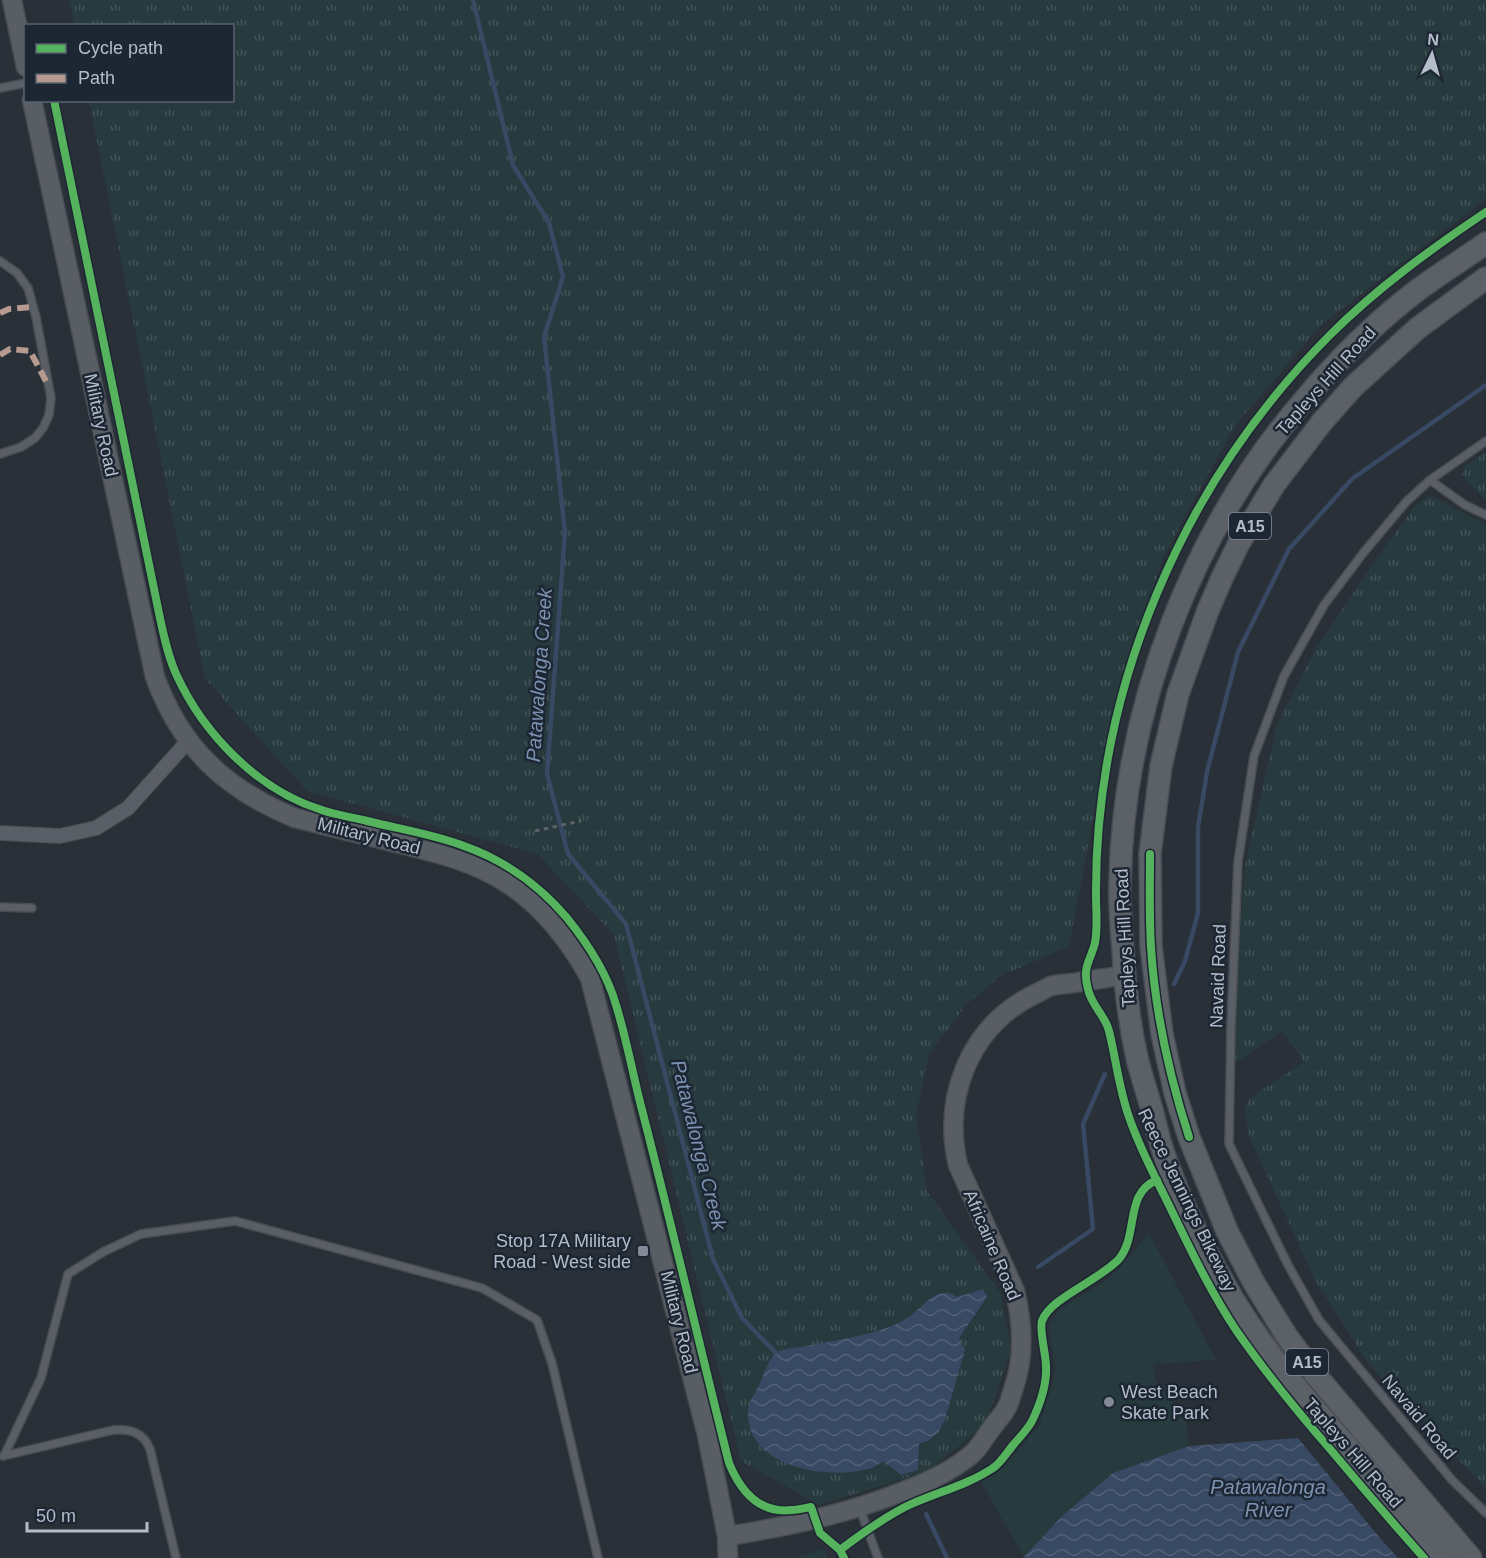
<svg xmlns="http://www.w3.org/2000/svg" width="1486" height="1558" font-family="Arial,sans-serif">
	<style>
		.grass { fill: url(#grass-tufts) }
		.garden { fill: #273a3e }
		.water { fill: url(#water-waves) }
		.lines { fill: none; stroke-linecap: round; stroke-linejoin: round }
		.stream { stroke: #384963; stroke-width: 4.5 }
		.lane-casing { stroke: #484c53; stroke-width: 10 }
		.street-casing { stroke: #484c53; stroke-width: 16 }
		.secondary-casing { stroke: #484c53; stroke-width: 21 }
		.primary-casing { stroke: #484c55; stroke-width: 24 }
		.path { stroke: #5d636a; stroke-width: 3; stroke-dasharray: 4.5 4.5; stroke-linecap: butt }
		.lane { stroke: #5a5e66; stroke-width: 7 }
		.street { stroke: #5a5e66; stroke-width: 14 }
		.secondary { stroke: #595d64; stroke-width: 18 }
		.primary { stroke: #5c6168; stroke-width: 21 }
		.quiet { stroke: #b69a8f; stroke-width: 6; stroke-dasharray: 12 6; stroke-linecap: butt }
		.cycleway-casing { stroke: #1d2633; stroke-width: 11 }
		.cycleway { stroke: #56b35d; stroke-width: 8 }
		.poi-dot { fill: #848b96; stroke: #1d2633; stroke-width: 2 }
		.labels { text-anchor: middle; stroke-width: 5; stroke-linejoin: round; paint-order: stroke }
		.shield { fill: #1d2633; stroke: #878f9c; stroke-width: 1.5 }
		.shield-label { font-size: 16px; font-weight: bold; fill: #b4bcc9 }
		.street-label { font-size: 18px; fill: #b4bcc9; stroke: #1d2633 }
		.poi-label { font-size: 18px; fill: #b4bcc9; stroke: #1d2633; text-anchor: end }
		.water-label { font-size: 20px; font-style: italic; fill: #7c92b1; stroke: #1d2633 }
	</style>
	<defs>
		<pattern id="grass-tufts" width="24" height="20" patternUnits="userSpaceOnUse" patternTransform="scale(1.5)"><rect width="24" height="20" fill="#273a3e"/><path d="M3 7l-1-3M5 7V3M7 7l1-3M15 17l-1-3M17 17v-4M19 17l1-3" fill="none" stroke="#445559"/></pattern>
		<pattern id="water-waves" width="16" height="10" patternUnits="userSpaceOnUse" patternTransform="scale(1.5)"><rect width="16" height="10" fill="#384963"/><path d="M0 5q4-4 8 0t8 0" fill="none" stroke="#526178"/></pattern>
	</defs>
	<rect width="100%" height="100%" fill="#2a3038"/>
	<path class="grass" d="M 69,0 L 1486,0 L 1486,199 L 1322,324 L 1234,427 L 1164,556 L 1119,689 L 1103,766 L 1069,946 L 999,977 L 967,1004 L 929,1054 L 916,1116 L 927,1191 L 1001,1294 L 1011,1350 L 986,1423 L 930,1470 L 820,1505 L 741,1461 L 614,935 L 538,854 L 307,791 L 205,679 L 89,101 L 232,100 L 232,26 L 74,25 Z
		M 1486,452 L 1486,501 L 1462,475 L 1464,467 Z
		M 1430,495 L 1486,525 L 1486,1489 L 1368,1363 L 1315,1280 L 1249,1136 L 1245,1109 L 1250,1098 L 1304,1062 L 1282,1031 L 1239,1061 L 1235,1059 L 1237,966 L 1245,866 L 1277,724 L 1316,648 L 1366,574 L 1414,507 Z"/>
	<path class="garden" d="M 1149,1233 L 1216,1360 L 1153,1364 L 1155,1380 L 1186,1419 L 1189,1446 L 1113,1473 L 1062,1516 L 1024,1557 L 981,1482 L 999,1472 L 1039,1426 L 1052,1385 L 1055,1367 L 1049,1325 L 1058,1311 L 1109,1278 L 1121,1266 Z
		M 824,1549 L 828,1558 L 796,1558 Z"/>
	<path class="water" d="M 983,1289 L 987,1297 L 959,1338 L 965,1350 L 945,1419 L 938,1433 L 929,1440 L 919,1444 L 918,1470 L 901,1475 L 884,1461 C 879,1464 874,1468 868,1469 C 827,1480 747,1468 748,1412 C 748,1402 756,1392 760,1383 C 764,1374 768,1361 775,1354 C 782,1348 797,1348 806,1346 C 832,1341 862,1337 886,1328 C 893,1326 901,1322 907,1318 C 919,1311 930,1294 944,1293 C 950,1292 953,1295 957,1297 Z
		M 1298,1438 L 1379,1537 L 1398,1558 L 1023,1558 L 1062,1516 L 1113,1473 L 1189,1446 Z"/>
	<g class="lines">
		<path class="stream" d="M 473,0 L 513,165 L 549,223 L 563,277 L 544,337 L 565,532 L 547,774 L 568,854 L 626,924 L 713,1259 L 742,1318 L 776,1353
			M 1174,984 L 1185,961 L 1198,913 L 1198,827 L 1207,772 L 1238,652 L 1289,549 L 1352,479 L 1486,385
			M 1038,1267 L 1093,1229 L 1083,1124 L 1105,1074
			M 926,1514 L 947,1558"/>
		<defs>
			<path id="lane" d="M 0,88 L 26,83
				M 0,261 L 17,273 L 28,288 L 36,317 L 51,398 L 49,415 L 43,428 L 35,438 L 21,447 L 0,454
				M 1486,441 L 1430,480 L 1406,502 L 1364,552 L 1324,605 L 1284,676 L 1254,756 L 1238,862 L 1231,1028 L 1229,1144 L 1288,1265 L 1319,1320 L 1452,1480 L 1486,1513
				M 1430,480 L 1465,505 L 1486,515
				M 0,907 L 32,908
				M 3,1456 L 113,1430 C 131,1429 143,1432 150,1449 L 176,1558
				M 4,1456 L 41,1378 L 68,1274 L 103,1252 L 141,1234 L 235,1221 L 482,1288 L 537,1320 L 552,1363 L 598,1558
				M 860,1509 L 878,1558"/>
			<path id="street" d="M 0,833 L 60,836 L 96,828 L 128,808 L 189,740"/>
			<path id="secondary" d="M 12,0 L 26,67
				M 32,100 L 155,677 C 181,748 225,789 295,818 C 327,826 360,834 393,842 C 432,852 471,860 505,882 C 542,905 569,940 590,978 L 707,1435 L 727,1536 L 728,1558
				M 727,1536 C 787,1527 847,1514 904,1491 C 928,1482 952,1471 972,1454 C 979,1448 985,1437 991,1429 C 996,1422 1003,1415 1007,1407 C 1010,1402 1011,1395 1013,1390 C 1025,1357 1023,1324 1015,1291 L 958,1165 C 942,1096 970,1026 1035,994 C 1040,992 1046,988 1051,986 C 1059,984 1067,984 1074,983 C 1091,980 1108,978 1125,975"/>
			<path id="primary" d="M 1445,1558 C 1412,1521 1380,1484 1348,1447 C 1309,1403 1270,1358 1238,1307 C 1226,1288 1215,1267 1204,1247 C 1189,1217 1175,1186 1164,1154 C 1159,1140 1156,1125 1152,1110 C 1147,1092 1141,1075 1137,1058 C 1129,1022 1125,986 1123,950 C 1121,927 1119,904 1120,881 C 1124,707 1192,530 1305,399 C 1336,362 1372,326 1410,296 C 1434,277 1461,261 1486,243
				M 1471,1558 L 1314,1373 L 1286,1335 L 1254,1283 L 1227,1231 L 1189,1137 L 1175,1093 L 1162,1034 L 1151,946 L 1150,854 L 1161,766 L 1178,694 L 1207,613 L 1222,578 L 1238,545 L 1274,485 L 1322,422 L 1353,387 L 1418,328 L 1486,278"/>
		</defs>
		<use href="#lane" class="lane-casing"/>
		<use href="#street" class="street-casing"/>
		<use href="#secondary" class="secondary-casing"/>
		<use href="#primary" class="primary-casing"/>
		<path class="path" d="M 535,831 L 581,821"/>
		<use href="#lane" class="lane"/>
		<use href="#street" class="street"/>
		<use href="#secondary" class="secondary"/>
		<use href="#primary" class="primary"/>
		<path class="quiet" d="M 0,313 L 9,309 L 33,307
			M 0,355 L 10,349 L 30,351 L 48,385"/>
		<defs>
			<path id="cycleway" d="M 54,100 L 161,623 C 165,641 169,659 177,676 C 204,734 257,789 319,809 C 334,815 351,817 367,821 C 399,829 433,834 464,846 C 504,860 540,886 567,918 C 588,944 607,973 616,1005 C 626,1037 632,1070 640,1102 C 671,1222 699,1343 729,1463 C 740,1490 759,1514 792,1510 C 798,1510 805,1508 811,1507 L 820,1533 L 840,1550
				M 1150,854 C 1150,885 1149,916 1151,947 C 1155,1012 1169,1075 1189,1137
				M 844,1558 L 840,1550 C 861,1534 882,1519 905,1507 C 934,1493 966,1486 993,1468 C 1001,1463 1007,1452 1014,1444 C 1020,1437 1029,1428 1033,1419 C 1040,1404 1047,1383 1046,1366 C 1046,1355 1039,1329 1042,1321 C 1050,1298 1100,1280 1119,1259 C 1139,1235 1124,1193 1157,1180
				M 1424,1558 C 1392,1522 1361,1486 1330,1449 C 1297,1411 1265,1372 1236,1330 C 1208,1288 1187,1242 1165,1197 C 1152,1171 1138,1144 1129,1117 C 1119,1089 1116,1059 1109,1031 C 1105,1015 1091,1005 1088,989 C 1082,967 1090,962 1095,943 C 1098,927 1096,911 1096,895 C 1095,687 1183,482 1330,335 C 1377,288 1431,249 1486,212"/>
		</defs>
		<use href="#cycleway" class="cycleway-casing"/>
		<use href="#cycleway" class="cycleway"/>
	</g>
	<g class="poi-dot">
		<rect x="637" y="1245" width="12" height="12" rx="3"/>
		<circle cx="1109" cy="1402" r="6"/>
	</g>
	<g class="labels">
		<g class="shield">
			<rect x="1229" y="513" width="42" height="26" rx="4.5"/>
			<rect x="1286" y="1349" width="42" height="26" rx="4.5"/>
		</g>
		<g class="shield-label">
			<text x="1250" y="532">A15</text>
			<text x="1307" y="1368">A15</text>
		</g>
		<g class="street-label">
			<text transform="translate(1326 381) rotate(-48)" y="6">Tapleys Hill Road</text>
			<text transform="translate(101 425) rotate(78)" y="6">Military Road</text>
			<text transform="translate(369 836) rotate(14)" y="6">Military Road</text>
			<text transform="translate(1125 938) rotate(-93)" y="6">Tapleys Hill Road</text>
			<text transform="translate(1218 976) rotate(-88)" y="6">Navaid Road</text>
			<text transform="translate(1187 1200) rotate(64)" y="6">Reece Jennings Bikeway</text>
			<text transform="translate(992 1245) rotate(67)" y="6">Africaine Road</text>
			<text transform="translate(679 1322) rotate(76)" y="6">Military Road</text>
			<text transform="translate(1419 1417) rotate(50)" y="6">Navaid Road</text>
			<text transform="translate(1353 1453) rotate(49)" y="6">Tapleys Hill Road</text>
		</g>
		<g class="poi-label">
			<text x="631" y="1247">Stop 17A Military<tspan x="631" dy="21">Road - West side</tspan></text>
			<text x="1121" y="1398" text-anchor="start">West Beach<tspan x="1121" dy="21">Skate Park</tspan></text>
		</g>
		<g class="water-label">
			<text transform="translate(539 675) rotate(-86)" y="7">Patawalonga Creek</text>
			<text transform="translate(699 1145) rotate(76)" y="7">Patawalonga Creek</text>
			<text x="1268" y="1494">Patawalonga<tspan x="1268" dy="23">River</tspan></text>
		</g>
	</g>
	<rect x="24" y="24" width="210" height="78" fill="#1d2633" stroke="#59626f" stroke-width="1.5"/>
	<rect x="36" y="44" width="30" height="9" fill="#56b35d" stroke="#59626f" stroke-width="1.5"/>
	<text x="78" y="54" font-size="18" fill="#b4bcc9">Cycle path</text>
	<rect x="36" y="74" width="30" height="9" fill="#b69a8f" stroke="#59626f" stroke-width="1.5"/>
	<text x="78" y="84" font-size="18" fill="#b4bcc9">Path</text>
	<g transform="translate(1432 54) rotate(5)" stroke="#1d2633" stroke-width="4.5" paint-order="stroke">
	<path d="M0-4.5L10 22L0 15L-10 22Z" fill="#b4bcc9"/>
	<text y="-9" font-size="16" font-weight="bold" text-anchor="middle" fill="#b4bcc9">N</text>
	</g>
	<path d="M27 1522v9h120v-9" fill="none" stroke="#b4bcc9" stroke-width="3"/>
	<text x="36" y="1522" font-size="18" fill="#b4bcc9" stroke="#1d2633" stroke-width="4.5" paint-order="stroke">50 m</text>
</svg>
